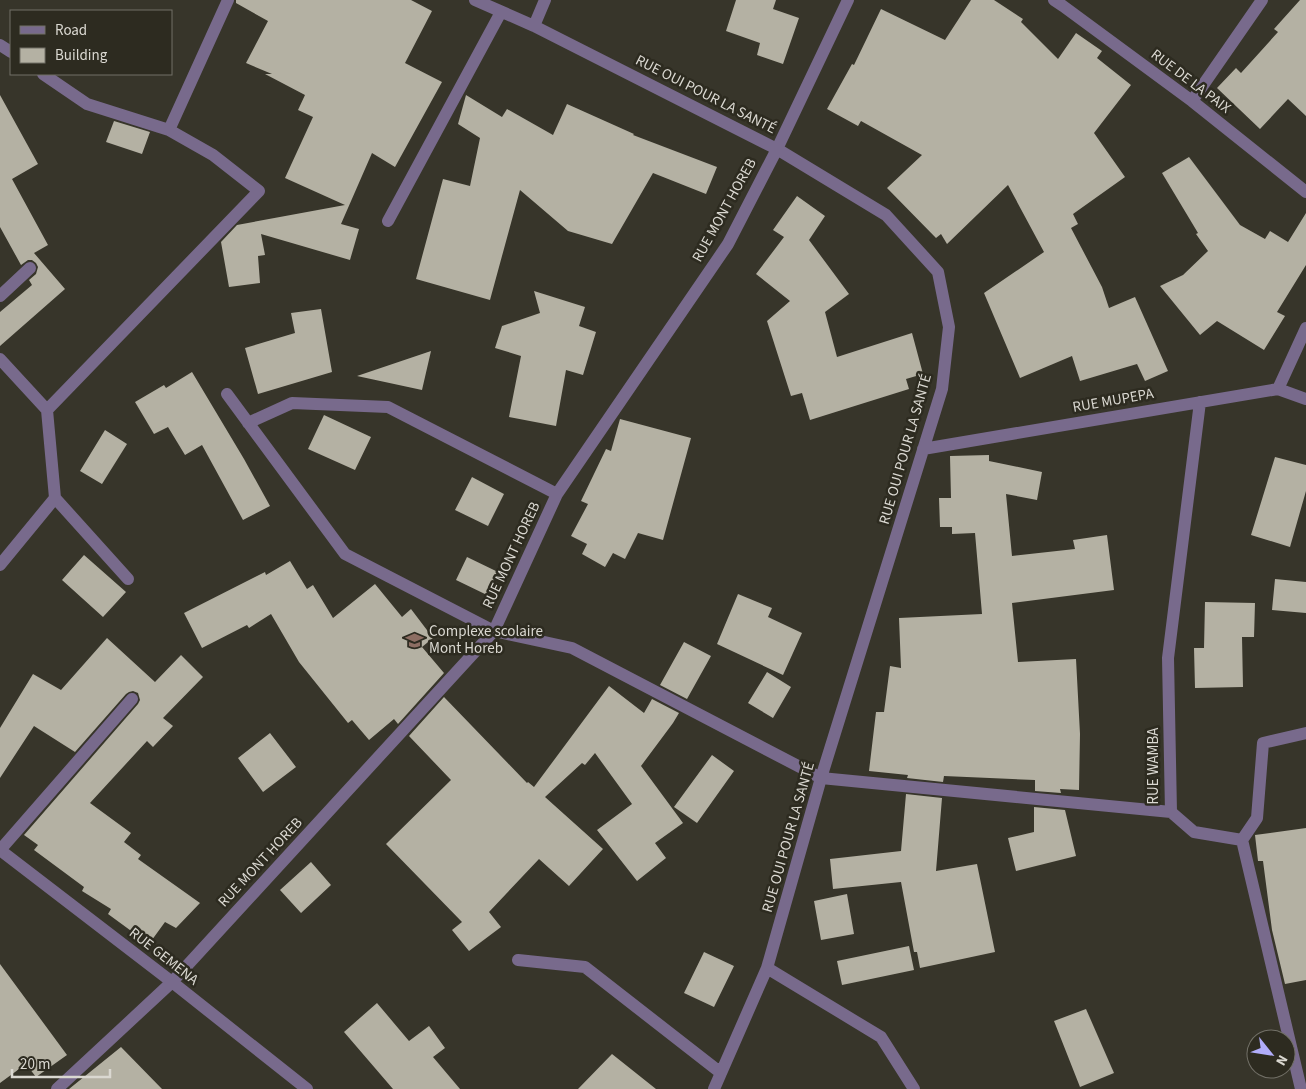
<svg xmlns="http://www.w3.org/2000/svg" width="1306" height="1089" font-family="'Source Sans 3',sans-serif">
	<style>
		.building { fill: #b4b1a3 }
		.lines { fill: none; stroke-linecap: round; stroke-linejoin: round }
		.minor { stroke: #786a8c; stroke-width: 12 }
		.labels { text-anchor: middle; stroke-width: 5; stroke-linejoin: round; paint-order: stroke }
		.street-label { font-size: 15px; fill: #dad8d1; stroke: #2d2b20 }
		.poi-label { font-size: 15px; fill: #dad8d1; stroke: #2d2b20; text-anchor: start }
	</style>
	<rect width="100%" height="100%" fill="#37352a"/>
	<path class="building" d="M 236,0 L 411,0 L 432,11 L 405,63 L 442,82 L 395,167 L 372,153 L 341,224 L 359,229 L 350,260 L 261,234 L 265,255 L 258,256 L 260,283 L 229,287 L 221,242 L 237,225 L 345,205 L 285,178 L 313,117 L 298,110 L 305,95 L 265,74 L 272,74 L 246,63 L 268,21 L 236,3 Z
		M 736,0 L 776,0 L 773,9 L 799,18 L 783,64 L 757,55 L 760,43 L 726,31 Z
		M 971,0 L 994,0 L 1023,19 L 1021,22 L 1058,59 L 1076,33 L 1102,51 L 1097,58 L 1131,85 L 1094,133 L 1125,177 L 1073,214 L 1078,224 L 1071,228 L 1102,287 L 1109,308 L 1135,297 L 1168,371 L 1145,381 L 1137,364 L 1080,381 L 1072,356 L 1020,378 L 984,293 L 1044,252 L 1008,185 L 947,244 L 941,234 L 936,238 L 887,188 L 922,155 L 861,121 L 858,126 L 827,109 L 852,64 L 854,65 L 881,9 L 945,40 Z
		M 1300,0 L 1306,0 L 1306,116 L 1288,99 L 1260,129 L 1217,88 L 1236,68 L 1241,73 L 1278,32 L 1274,29 Z
		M 0,95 L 38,164 L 12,179 L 48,245 L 34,253 L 65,289 L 0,346 L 0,312 L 32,285 L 29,280 L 36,274 L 38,267 L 36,263 L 32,260 L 28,260 L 21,265 L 0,227 Z
		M 466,95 L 502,117 L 507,109 L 553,135 L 567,104 L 634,134 L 633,135 L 717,167 L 706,194 L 653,173 L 612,244 L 568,231 L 520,190 L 490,300 L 416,279 L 443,179 L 470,186 L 480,138 L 458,124 Z
		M 114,121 L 150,132 L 142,154 L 106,142 Z
		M 1189,157 L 1240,225 L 1265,239 L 1270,231 L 1288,242 L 1306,213 L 1306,265 L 1277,312 L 1285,316 L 1264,350 L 1217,321 L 1200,335 L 1160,286 L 1183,275 L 1208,251 L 1196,234 L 1198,233 L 1162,173 Z
		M 797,196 L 825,216 L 809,240 L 849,294 L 825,312 L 837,357 L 912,333 L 923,374 L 906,379 L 909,389 L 810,420 L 802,393 L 791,396 L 767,321 L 790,301 L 756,274 L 784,237 L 773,230 Z
		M 534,291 L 585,307 L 579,326 L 596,332 L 583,375 L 566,370 L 556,426 L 509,417 L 521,356 L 495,348 L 502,326 L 540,313 Z
		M 321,309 L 332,372 L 258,394 L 245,348 L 295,333 L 291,313 Z
		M 431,351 L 422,390 L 357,376 Z
		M 192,372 L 244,459 L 270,506 L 243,520 L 202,445 L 185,455 L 168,427 L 154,434 L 135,402 L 164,385 L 166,388 Z
		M 324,415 L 371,437 L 355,470 L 308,449 Z
		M 620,419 L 691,438 L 663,540 L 638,533 L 625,559 L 613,553 L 605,567 L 582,554 L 587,544 L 571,536 L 588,504 L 581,501 L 606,449 L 611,451 Z
		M 105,430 L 127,444 L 102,484 L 80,471 Z
		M 989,455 L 989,461 L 1042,472 L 1037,500 L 1006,494 L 1012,556 L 1075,549 L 1073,540 L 1107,535 L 1114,590 L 1012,603 L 1018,662 L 1076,659 L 1080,734 L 1079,790 L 1060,789 L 1061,793 L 1035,791 L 1035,780 L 944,776 L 943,782 L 907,778 L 908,775 L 869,771 L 876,712 L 884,712 L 890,666 L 901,668 L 899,618 L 982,614 L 975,533 L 952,534 L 952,527 L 940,527 L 939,498 L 951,498 L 950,456 Z
		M 1275,457 L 1306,465 L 1306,491 L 1290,547 L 1251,535 Z
		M 472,477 L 504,494 L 488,526 L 455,510 Z
		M 84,555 L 126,592 L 103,617 L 62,580 Z
		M 467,557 L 498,572 L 487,595 L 456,580 Z
		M 290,561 L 307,589 L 313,585 L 333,618 L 375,584 L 402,617 L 411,609 L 433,638 L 422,647 L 444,673 L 398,724 L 394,719 L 369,740 L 352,720 L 348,723 L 299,662 L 271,614 L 249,628 L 247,625 L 202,648 L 184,613 L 265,572 L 266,575 Z
		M 1275,579 L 1306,582 L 1306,613 L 1272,610 Z
		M 738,594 L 772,608 L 768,617 L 802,633 L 783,675 L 717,644 Z
		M 1205,602 L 1255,603 L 1254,637 L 1242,637 L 1243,687 L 1195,688 L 1194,648 L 1204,648 Z
		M 107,638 L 155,682 L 181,655 L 203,677 L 163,718 L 173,726 L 153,747 L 147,741 L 90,803 L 131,833 L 124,842 L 141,855 L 138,859 L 200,903 L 176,928 L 165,922 L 149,944 L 108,914 L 111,909 L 82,891 L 84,887 L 34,850 L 38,845 L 24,835 L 138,704 L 140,700 L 138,693 L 133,691 L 129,692 L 126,694 L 75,752 L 34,726 L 0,778 L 0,728 L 33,674 L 61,690 Z
		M 684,642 L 711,656 L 687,699 L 660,685 Z
		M 767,672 L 791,687 L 773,718 L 748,703 Z
		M 609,686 L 644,713 L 652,699 L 679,713 L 673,723 L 641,766 L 683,823 L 655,843 L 666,858 L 637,881 L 597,830 L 632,804 L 595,753 L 585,765 L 582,763 L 545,797 L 603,849 L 569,886 L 539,859 L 489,912 L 501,927 L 469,951 L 452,930 L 462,922 L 386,844 L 451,780 L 409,736 L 444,697 L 527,783 L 528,782 L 534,787 Z
		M 270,733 L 296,767 L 263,792 L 238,758 Z
		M 712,755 L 734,771 L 697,823 L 674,807 Z
		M 906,794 L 942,798 L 936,871 L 977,864 L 995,952 L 920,968 L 917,952 L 914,952 L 901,882 L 833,889 L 830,859 L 901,851 Z
		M 1034,807 L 1065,810 L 1076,856 L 1016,871 L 1008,838 L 1034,832 Z
		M 1306,828 L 1306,980 L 1285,984 L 1272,930 L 1263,861 L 1258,861 L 1255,835 Z
		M 311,862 L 331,885 L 301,913 L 280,890 Z
		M 847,894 L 854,934 L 821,940 L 814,901 Z
		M 909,946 L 914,970 L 842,985 L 837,961 Z
		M 704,952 L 734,966 L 714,1007 L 684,993 Z
		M 0,964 L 67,1055 L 36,1077 L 26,1064 L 0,1083 Z
		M 377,1003 L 409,1041 L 429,1026 L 445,1048 L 433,1057 L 460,1089 L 393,1089 L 344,1032 Z
		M 1086,1009 L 1114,1073 L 1080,1087 L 1054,1021 Z
		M 121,1047 L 162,1089 L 69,1089 Z
		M 612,1054 L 656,1089 L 578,1089 Z"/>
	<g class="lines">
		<path class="minor" d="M 475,0 L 534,26 L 777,149 L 886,215 L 938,272 L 949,327 L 942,389 L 821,778 L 767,968 L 714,1089
			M 1054,0 L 1063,6 L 1192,101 L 1306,192
			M 534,26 L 545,0
			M 0,45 L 11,52
			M 43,74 L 87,104 L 169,130 L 213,155 L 259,191 L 47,410 L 55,498 L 128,579
			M 1192,101 L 1262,0
			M 169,130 L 228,0
			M 388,221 L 501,12
			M 0,296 L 30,268
			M 0,359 L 47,410
			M 1278,389 L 1306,328
			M 227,394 L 345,554 L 494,631 L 572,648 L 821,778 L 1171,812
			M 248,423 L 292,403 L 388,407 L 557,494
			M 923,449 L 1278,389 L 1306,399
			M 0,565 L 55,498
			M 1171,812 L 1168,658 L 1200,402
			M 1171,812 L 1194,832 L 1242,840 L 1301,1089
			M 1242,840 L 1257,818 L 1263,743 L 1306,733
			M 0,850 L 172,982 L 307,1089
			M 0,850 L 132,699
			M 518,960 L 585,967 L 721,1073
			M 767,968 L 881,1037 L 914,1089
			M 57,1089 L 172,982 L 494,631 L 557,494 L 728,244 L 777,149 L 848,0"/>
	</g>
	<defs>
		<symbol id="school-bare" viewBox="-9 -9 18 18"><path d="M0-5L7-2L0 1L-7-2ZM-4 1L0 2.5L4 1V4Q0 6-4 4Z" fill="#8d6e63" stroke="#2d2b20" stroke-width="2.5" paint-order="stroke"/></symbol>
	</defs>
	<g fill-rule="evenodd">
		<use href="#school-bare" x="402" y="628" width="25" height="25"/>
	</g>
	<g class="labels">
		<g class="street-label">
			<text transform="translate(1191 81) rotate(37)" y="5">RUE DE LA PAIX</text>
			<text transform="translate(706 94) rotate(27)" y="5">RUE OUI POUR LA SANTÉ</text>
			<text transform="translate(724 210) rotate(-61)" y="5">RUE MONT HOREB</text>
			<text transform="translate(1113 400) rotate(-10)" y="5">RUE MUPEPA</text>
			<text transform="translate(905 449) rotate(-74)" y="5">RUE OUI POUR LA SANTÉ</text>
			<text transform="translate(511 555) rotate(-65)" y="5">RUE MONT HOREB</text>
			<text transform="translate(1153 766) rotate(-90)" y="5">RUE WAMBA</text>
			<text transform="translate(788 837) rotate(-74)" y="5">RUE OUI POUR LA SANTÉ</text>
			<text transform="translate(260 862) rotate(-47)" y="5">RUE MONT HOREB</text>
			<text transform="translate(164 956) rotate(38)" y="5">RUE GEMENA</text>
		</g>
		<g class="poi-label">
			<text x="429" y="636">Complexe scolaire<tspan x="429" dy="17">Mont Horeb</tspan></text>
		</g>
	</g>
	<rect x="10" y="10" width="162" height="65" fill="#2d2b20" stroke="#727067"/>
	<rect x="20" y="26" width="25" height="8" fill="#786a8c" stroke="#727067"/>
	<text x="55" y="35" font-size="15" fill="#dad8d1">Road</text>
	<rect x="20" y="48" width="25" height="15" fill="#b4b1a3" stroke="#727067"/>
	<text x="55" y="60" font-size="15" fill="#dad8d1">Building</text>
	<g transform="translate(1271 1054) rotate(120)"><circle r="24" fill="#2d2b20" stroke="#727067"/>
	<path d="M0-4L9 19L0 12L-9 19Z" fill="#b1adfa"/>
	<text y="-8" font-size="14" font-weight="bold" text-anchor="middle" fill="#dad8d1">N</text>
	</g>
	<path d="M12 1069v8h98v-8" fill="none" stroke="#dad8d1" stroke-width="2.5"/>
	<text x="20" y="1069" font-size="15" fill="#dad8d1" stroke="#2d2b20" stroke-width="4" paint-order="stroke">20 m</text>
</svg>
